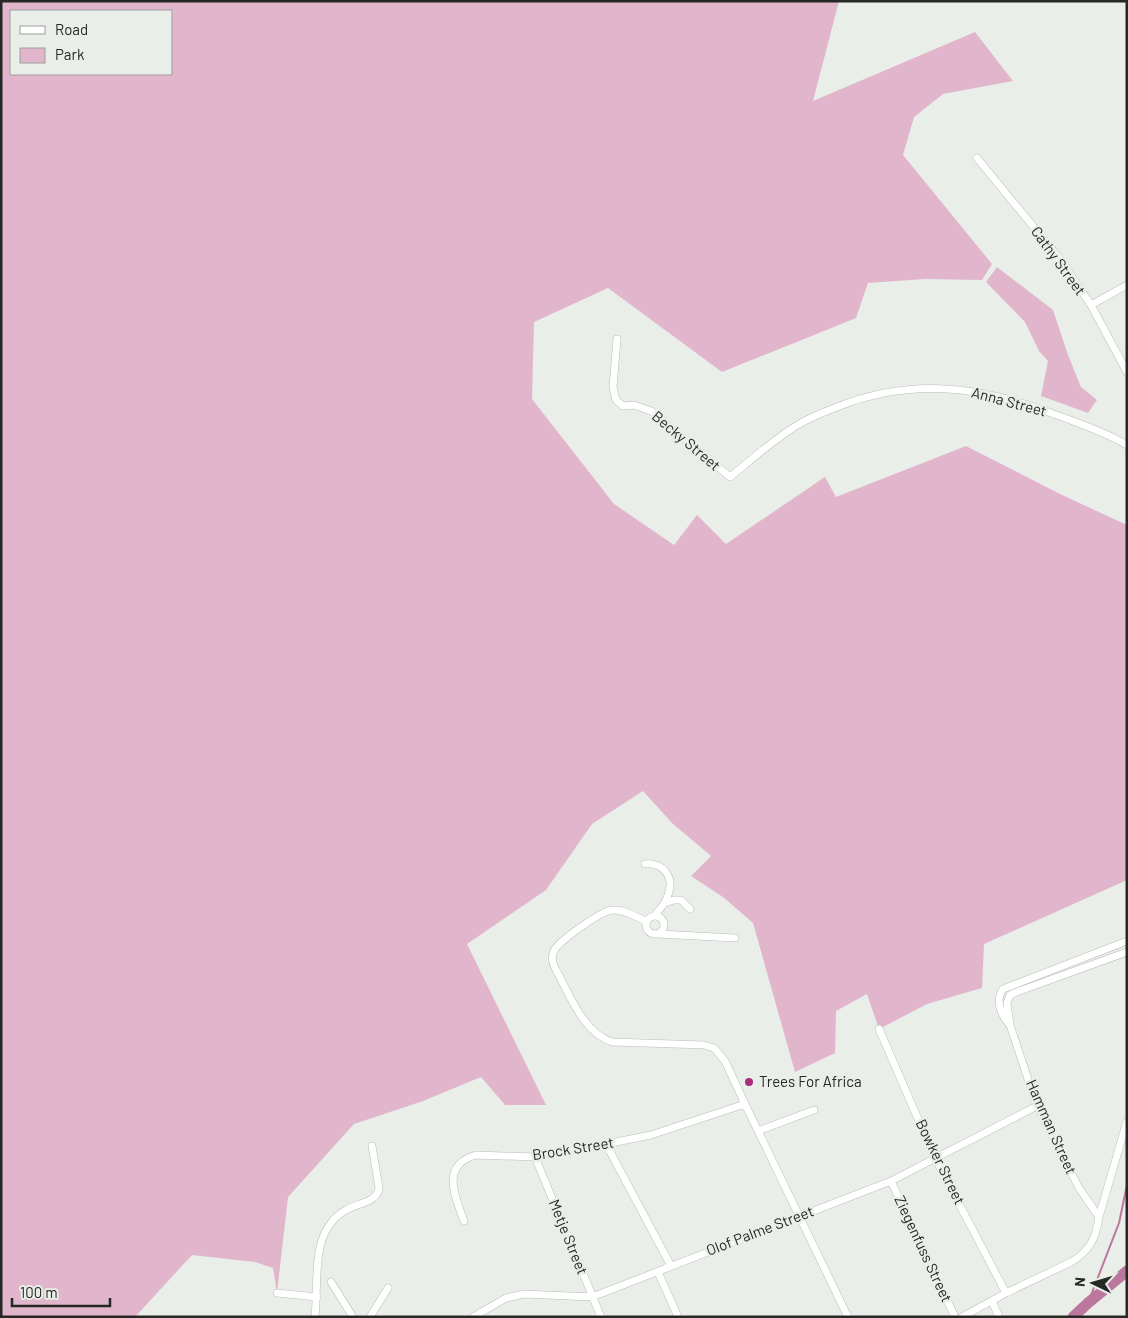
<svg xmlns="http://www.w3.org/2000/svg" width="1128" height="1318" font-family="Barlow,sans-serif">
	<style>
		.green { fill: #e1b5cc; fill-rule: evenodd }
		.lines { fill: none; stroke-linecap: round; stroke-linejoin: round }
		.stream { stroke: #bc779e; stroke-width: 2 }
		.river { stroke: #bc779e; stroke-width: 11 }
		.minor-casing { stroke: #b9beb8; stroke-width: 8 }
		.minor { stroke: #fff; stroke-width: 7 }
		.poi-dot { fill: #a92c7d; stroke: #e9eee8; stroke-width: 2 }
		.labels { text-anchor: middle; stroke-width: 5; stroke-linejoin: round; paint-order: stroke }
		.street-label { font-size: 15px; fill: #262825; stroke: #e9eee8 }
		.poi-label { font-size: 15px; fill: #262825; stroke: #e9eee8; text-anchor: start }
	</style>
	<rect width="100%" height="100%" fill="#e9eee8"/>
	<path class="green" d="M 1,1 L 839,1 L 813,101 L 975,32 L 1013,81 L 943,94 L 914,117 L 903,155 L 992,264 L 982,280 L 925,279 L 868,283 L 856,318 L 722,372 L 608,288 L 534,322 L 532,399 L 614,504 L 674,545 L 697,515 L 726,544 L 825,477 L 836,497 L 966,446 L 1060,494 L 1127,525 L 1127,880 L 984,944 L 982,988 L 927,1004 L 879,1029 L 867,994 L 836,1011 L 835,1053 L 795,1072 L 753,923 L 723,897 L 691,876 L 711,856 L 672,823 L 643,791 L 592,824 L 546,890 L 467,944 L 546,1105 L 505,1105 L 481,1077 L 423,1101 L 354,1124 L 288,1197 L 277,1293 L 273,1268 L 255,1262 L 192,1255 L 135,1317 L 1,1317 ZM 11,11 L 171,11 L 171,74 L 11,74 Z
		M 997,267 L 1053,310 L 1068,355 L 1081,387 L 1097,400 L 1088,413 L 1041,396 L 1048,361 L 1039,351 L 1025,322 L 986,282 Z"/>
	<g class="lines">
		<path class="stream" d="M 1088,1303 L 1119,1223 L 1127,1185"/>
		<path class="river" d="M 1073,1317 L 1088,1303 L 1127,1271"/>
		<defs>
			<path id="minor" d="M 977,158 L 1060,259 L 1091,305 L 1127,372
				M 1091,305 L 1127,285
				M 617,339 L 613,387 L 616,400 L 623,406 L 634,405 L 651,411 L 730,477 C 752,459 774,439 799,424 C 811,417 824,412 837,407 C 907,379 973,385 1043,410 C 1072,421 1101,430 1127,445
				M 645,864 C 663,862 675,877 668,895 C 666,903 660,909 655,915
				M 665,903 L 674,900 L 681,900 L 690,909
				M646 925a9 9 0 1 1 18 0a9 9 0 1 1-18 0Z
				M 646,921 C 636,917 624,909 613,910 C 602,910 561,940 555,949 C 551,955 552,962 555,968 C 569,993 583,1033 612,1042 L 704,1045 L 714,1048 L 725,1061 L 745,1104 L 848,1317
				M 658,934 L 735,938
				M 1009,1024 C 1001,1015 995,1000 1003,989 L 1127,941
				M 879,1029 L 935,1158 L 1006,1293
				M 758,1131 L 814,1110
				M 606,1144 L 671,1266
				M 535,1157 L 601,1317
				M 891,1181 L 955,1317
				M 1099,1217 L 1079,1188 L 1037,1106 L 1010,1025 L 1007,1003 L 1010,995 L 1014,993 L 1127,952
				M 464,1221 C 455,1196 440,1165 476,1155 L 535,1157 L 606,1144 L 651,1135 L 745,1104
				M 658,1272 L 678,1317
				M 331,1282 L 353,1317
				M 277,1293 L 317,1297
				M 992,1301 L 999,1317
				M 315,1317 C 318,1290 313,1247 329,1226 C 333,1219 339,1214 346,1210 C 357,1203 377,1203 379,1188 L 372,1146
				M 370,1317 L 388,1288
				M 473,1317 L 506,1298 L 524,1294 L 592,1297 L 891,1181 L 1037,1106
				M 962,1317 L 1006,1293 L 1071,1262 C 1090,1251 1096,1238 1099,1217 L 1127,1121"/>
		</defs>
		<use href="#minor" class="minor-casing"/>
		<use href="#minor" class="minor"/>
	</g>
	<circle class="poi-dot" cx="749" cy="1082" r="5"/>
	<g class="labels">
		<g class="street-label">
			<text transform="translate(1058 261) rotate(54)" y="5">Cathy Street</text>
			<text transform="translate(1009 402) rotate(15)" y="5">Anna Street</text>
			<text transform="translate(686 441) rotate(40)" y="5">Becky Street</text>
			<text transform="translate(1051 1127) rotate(66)" y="5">Hamman Street</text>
			<text transform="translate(573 1149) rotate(-9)" y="5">Brock Street</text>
			<text transform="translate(940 1162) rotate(64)" y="5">Bowker Street</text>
			<text transform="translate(760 1231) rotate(-21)" y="5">Olof Palme Street</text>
			<text transform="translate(568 1237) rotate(68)" y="5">Metje Street</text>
			<text transform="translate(923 1249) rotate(65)" y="5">Ziegenfuss Street</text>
		</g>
		<g class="poi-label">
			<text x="759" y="1087">Trees For Africa</text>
		</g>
	</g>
	<rect width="1128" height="1318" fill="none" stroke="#262825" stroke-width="5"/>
	<rect x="10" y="10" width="162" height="65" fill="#e9eee8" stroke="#9b9f9a"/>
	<rect x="20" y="26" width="25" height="8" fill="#ffffff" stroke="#9b9f9a"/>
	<text x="55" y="35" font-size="15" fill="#262825">Road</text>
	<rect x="20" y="48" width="25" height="15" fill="#e1b5cc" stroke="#9b9f9a"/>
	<text x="55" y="60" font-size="15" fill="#262825">Park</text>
	<g transform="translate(1093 1283) rotate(275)" stroke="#e9eee8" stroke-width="4" paint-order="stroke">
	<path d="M0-4L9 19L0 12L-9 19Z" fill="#262825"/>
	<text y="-8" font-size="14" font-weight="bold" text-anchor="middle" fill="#262825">N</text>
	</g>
	<path d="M12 1298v8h98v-8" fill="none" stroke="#262825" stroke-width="2.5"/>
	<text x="20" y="1298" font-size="15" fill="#262825" stroke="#e9eee8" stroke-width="4" paint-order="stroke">100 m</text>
</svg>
